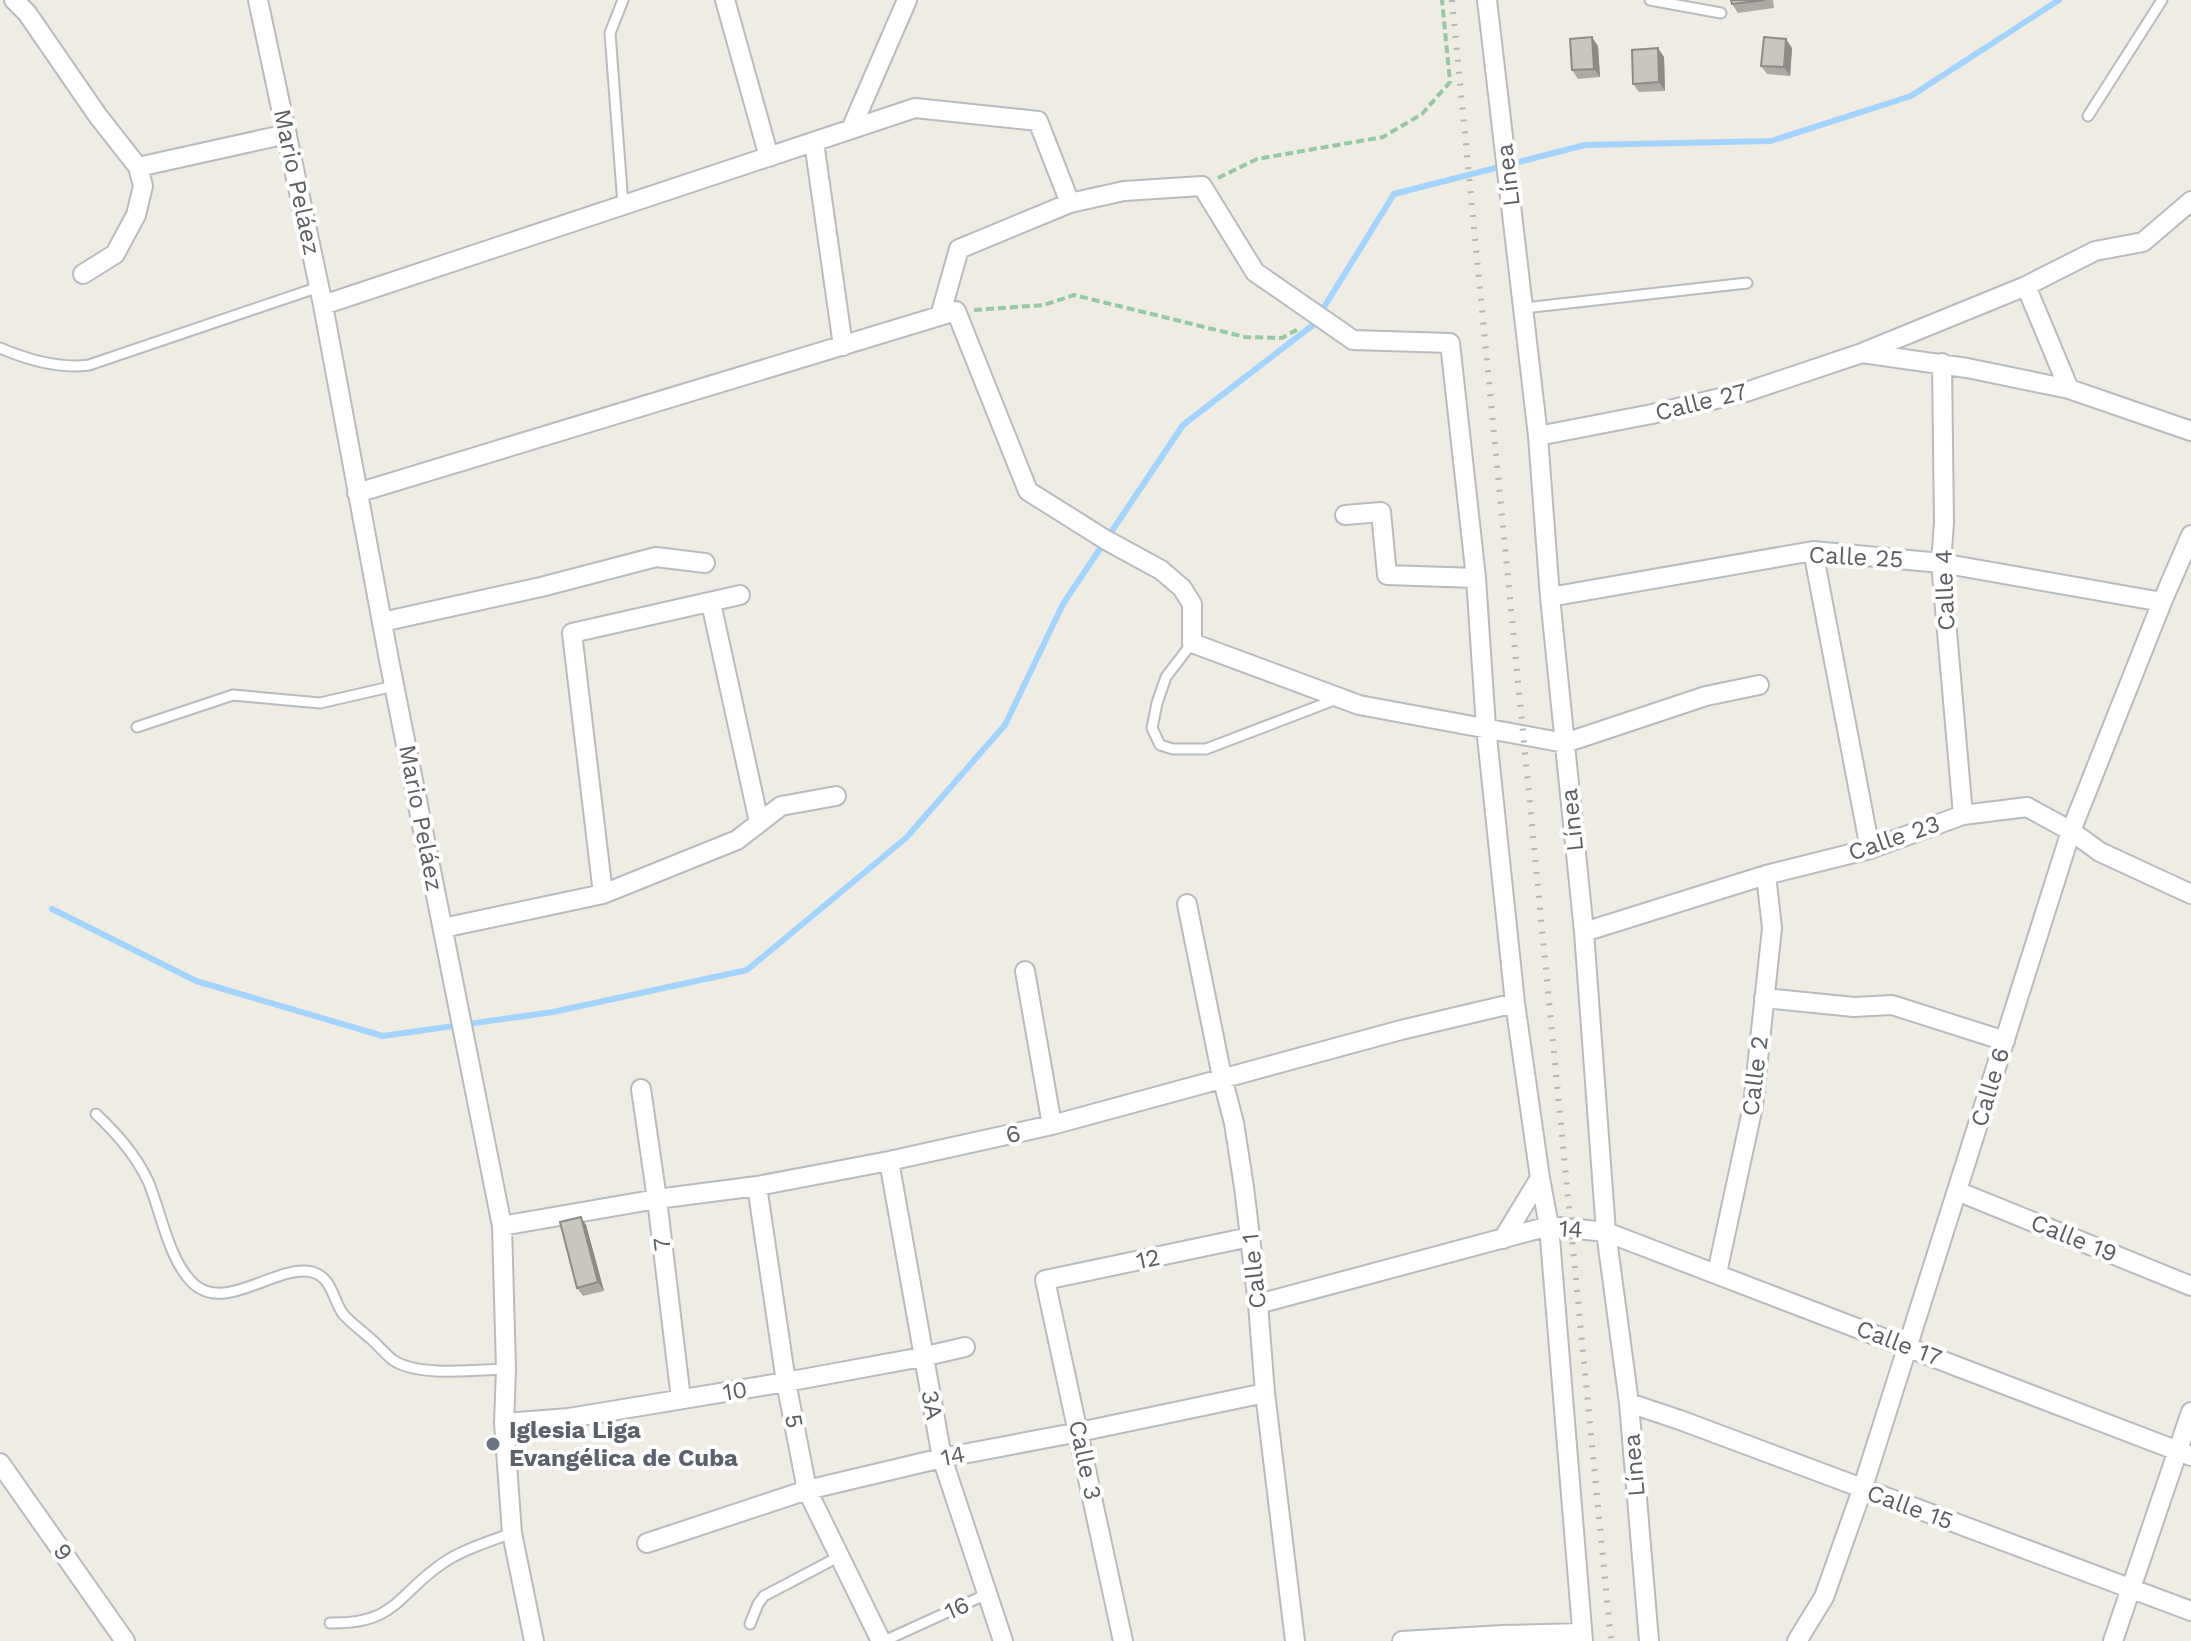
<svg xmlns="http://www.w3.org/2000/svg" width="2191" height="1641" font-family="'Work Sans',sans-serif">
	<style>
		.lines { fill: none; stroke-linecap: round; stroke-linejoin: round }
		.stream { stroke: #a2d4ff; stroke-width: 6 }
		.lane-casing { stroke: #b8bbc0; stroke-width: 13 }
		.street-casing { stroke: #b8bbc0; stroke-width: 22 }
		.path { stroke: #97c8a6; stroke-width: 4; stroke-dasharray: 8 4; stroke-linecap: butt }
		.lane { stroke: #fff; stroke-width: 9 }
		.street { stroke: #fff; stroke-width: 18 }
		.rail { stroke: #b4b5b5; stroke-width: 6; stroke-dasharray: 2 10; stroke-linecap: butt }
		.wall { fill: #adaaa5 }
		.shaded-wall { fill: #8d8b86 }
		.building { fill: #c9c6c0; stroke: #8d8b86; stroke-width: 2 }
		.worship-dot { fill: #6b7280; stroke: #fff; stroke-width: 3 }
		.labels { text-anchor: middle; stroke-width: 8; stroke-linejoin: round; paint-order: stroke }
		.street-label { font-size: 24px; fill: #5b5f64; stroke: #fff }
		.worship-label { font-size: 24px; font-weight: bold; fill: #5b616d; stroke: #fff; text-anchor: start }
	</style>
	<rect width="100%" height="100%" fill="#eeece3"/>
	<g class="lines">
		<path class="stream" d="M 52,909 L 196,981 L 383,1036 L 553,1012 L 747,970 L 906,838 L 1005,725 L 1063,604 L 1183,425 L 1313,325 L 1394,194 L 1585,145 L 1771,141 L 1911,96 L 2059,0"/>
		<defs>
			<path id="lane" d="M 623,0 L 610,33 L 623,205
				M 1650,0 L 1721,13
				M 2088,116 L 2162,0
				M 1524,308 L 1747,283
				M 0,348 C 28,360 59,369 89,365 L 319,287
				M 1192,643 L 1166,677 L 1157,703 L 1152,728 L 1160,745 L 1173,749 L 1206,749 L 1337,699
				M 137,727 L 233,695 L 320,703 L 394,686
				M 96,1114 C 117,1134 135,1154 148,1181 C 161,1211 169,1263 195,1285 C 227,1312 277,1264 312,1272 C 332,1277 333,1300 343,1314 C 351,1323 362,1331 371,1339 C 378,1345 385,1354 393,1360 C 417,1377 476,1370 506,1369
				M 330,1623 C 397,1624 396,1595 443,1563 C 464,1549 488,1542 512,1533
				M 750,1624 L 758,1604 L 764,1596 L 840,1556
				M 884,1641 L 987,1594"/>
			<path id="street" d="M 14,0 L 27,13 L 98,116 L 138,167 L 143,186 L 136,215 L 115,254 L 83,274
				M 258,0 L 323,305 L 389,660 L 502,1226 L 506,1369 L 504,1423 L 512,1533 L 534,1641
				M 725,0 L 769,157
				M 1487,0 L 1538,436 L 1550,597 L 1584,932 L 1606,1232 L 1629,1403 L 1649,1641
				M 851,129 L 907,0
				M 814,142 L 843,346
				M 138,167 L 287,134
				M 2026,286 L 2069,389
				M 323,305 L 915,108 L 1038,121 L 1070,203
				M 940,316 L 959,249 L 1070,203 L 1124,191 L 1202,186 L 1255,272 L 1353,340 L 1450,343 L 1476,578 L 1486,727 L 1515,1003 L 1540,1178 L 1549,1226 L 1583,1641
				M 1864,352 L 2026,286 L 2095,251 L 2143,242 L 2191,201
				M 1942,363 L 1944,523 L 1941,563 L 1963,815
				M 1538,436 L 1652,414 L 1746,392 L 1862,353 L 1967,368 L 2069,389 L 2191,431
				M 357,493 L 956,311 L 1028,491 L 1106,540 L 1161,570 L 1182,588 L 1192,604 L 1192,643 L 1359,705 L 1565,743 L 1706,696 L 1759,685
				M 1345,515 L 1381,512 L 1387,575 L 1476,578
				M 1813,551 L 1870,849
				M 1550,597 L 1813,551 L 1941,563 L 2162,602
				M 711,603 L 759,822
				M 382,622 L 541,587 L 656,557 L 705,563
				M 603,894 L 572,633 L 740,595
				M 1187,904 L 1222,1077 L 1234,1123 L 1244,1187 L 1258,1304 L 1265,1393 L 1295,1641
				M 443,928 L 603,894 L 737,840 L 781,806 L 836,796
				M 1584,932 L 1766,875 L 1870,849 L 1963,815 L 2027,807 L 2071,831 L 2100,852 L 2191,894
				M 1025,971 L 1052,1125
				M 1764,998 L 1854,1007 L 1892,1005 L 2005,1041
				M 641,1089 L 657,1199 L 681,1399
				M 889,1161 L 942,1458 L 1003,1641
				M 757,1186 L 786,1382 L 807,1490 L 881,1641
				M 1957,1191 L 2191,1286
				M 502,1226 L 657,1199 L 757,1186 L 889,1161 L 1052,1125 L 1401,1030 L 1515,1003
				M 1503,1239 L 1540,1178
				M 1717,1273 L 1753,1106 L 1772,928 L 1766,875
				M 1258,1304 L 1549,1226 L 1606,1232 L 2191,1456
				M 1629,1403 L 1680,1420 L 2191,1611
				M 504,1423 L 569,1418 L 786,1382 L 922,1357 L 965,1347
				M 0,1463 L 125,1641
				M 647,1543 L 807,1490 L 942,1458 L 1079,1432 L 1265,1393
				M 1123,1641 L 1045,1280 L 1250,1237
				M 1402,1641 L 1502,1635 L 1582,1633
				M 1797,1641 L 1824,1597 L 1862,1490 L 2071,831 L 2162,602 L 2191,535
				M 2113,1641 L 2191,1412"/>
		</defs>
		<use href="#lane" class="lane-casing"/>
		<use href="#street" class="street-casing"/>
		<path class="path" d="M 1218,178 L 1257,159 L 1383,137 L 1422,114 L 1450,82 L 1442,0
			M 974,310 L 1044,305 L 1074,295 L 1245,337 L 1282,338 L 1300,328"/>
		<use href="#lane" class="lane"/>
		<use href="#street" class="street"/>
		<path class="rail" d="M 1452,0 L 1611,1641"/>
	</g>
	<path class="wall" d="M 1731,0 L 1773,0 L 1774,8 L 1738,13 L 1732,4 Z
		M 1598,46 L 1600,77 L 1578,79 L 1572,70 Z
		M 1792,48 L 1790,76 L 1767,74 L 1761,66 Z
		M 1664,57 L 1665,91 L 1639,92 L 1633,84 Z
		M 586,1225 L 604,1291 L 583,1296 L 577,1288 Z"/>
	<path class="shaded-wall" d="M 1592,37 L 1598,46 L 1600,77 L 1594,69 Z
		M 1786,39 L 1792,48 L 1790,76 L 1784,67 Z
		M 1658,48 L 1664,57 L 1665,91 L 1659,82 Z
		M 581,1217 L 586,1225 L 604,1291 L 598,1282 Z"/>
	<path class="building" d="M 1731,0 L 1765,0 L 1732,4 Z
		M 1592,37 L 1594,69 L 1572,70 L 1570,39 Z
		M 1764,37 L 1786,39 L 1784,67 L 1761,66 Z
		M 1658,48 L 1659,82 L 1633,84 L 1632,50 Z
		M 581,1217 L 598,1282 L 577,1288 L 560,1222 Z"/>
	<circle class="worship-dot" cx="493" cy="1444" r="8"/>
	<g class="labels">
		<g class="street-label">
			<text transform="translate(1508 175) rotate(-97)" y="8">Línea</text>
			<text transform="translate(297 182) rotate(78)" y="8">Mario Peláez</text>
			<text transform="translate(1701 402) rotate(-14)" y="8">Calle 27</text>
			<text transform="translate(1856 557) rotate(3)" y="8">Calle 25</text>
			<text transform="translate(1945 590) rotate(-92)" y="8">Calle 4</text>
			<text transform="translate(421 818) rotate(79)" y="8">Mario Peláez</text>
			<text transform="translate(1572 820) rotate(-96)" y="8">Línea</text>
			<text transform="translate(1894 838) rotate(-19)" y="8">Calle 23</text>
			<text transform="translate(1755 1076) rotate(-83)" y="8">Calle 2</text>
			<text transform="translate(1990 1087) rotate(-73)" y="8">Calle 6</text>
			<text transform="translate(1013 1134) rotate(-13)" y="8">6</text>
			<text transform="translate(1571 1229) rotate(4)" y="8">14</text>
			<text transform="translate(2074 1238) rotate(22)" y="8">Calle 19</text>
			<text transform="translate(662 1244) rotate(-97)" y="8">7</text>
			<text transform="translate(1148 1259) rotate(-12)" y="8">12</text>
			<text transform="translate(1254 1271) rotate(-96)" y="8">Calle 1</text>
			<text transform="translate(1899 1343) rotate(21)" y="8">Calle 17</text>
			<text transform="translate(735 1391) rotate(-9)" y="8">10</text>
			<text transform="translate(932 1405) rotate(79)" y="8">3A</text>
			<text transform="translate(794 1421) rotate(79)" y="8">5</text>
			<text transform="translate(953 1456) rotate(-11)" y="8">14</text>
			<text transform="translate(1085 1460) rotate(78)" y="8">Calle 3</text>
			<text transform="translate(1634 1465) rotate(-95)" y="8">Línea</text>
			<text transform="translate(1910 1507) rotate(20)" y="8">Calle 15</text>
			<text transform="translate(63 1552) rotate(55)" y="8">9</text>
			<text transform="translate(957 1608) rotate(-24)" y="8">16</text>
		</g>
		<g class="worship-label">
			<text x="509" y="1438">Iglesia Liga<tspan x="509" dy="28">Evangélica de Cuba</tspan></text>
		</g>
	</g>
</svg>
